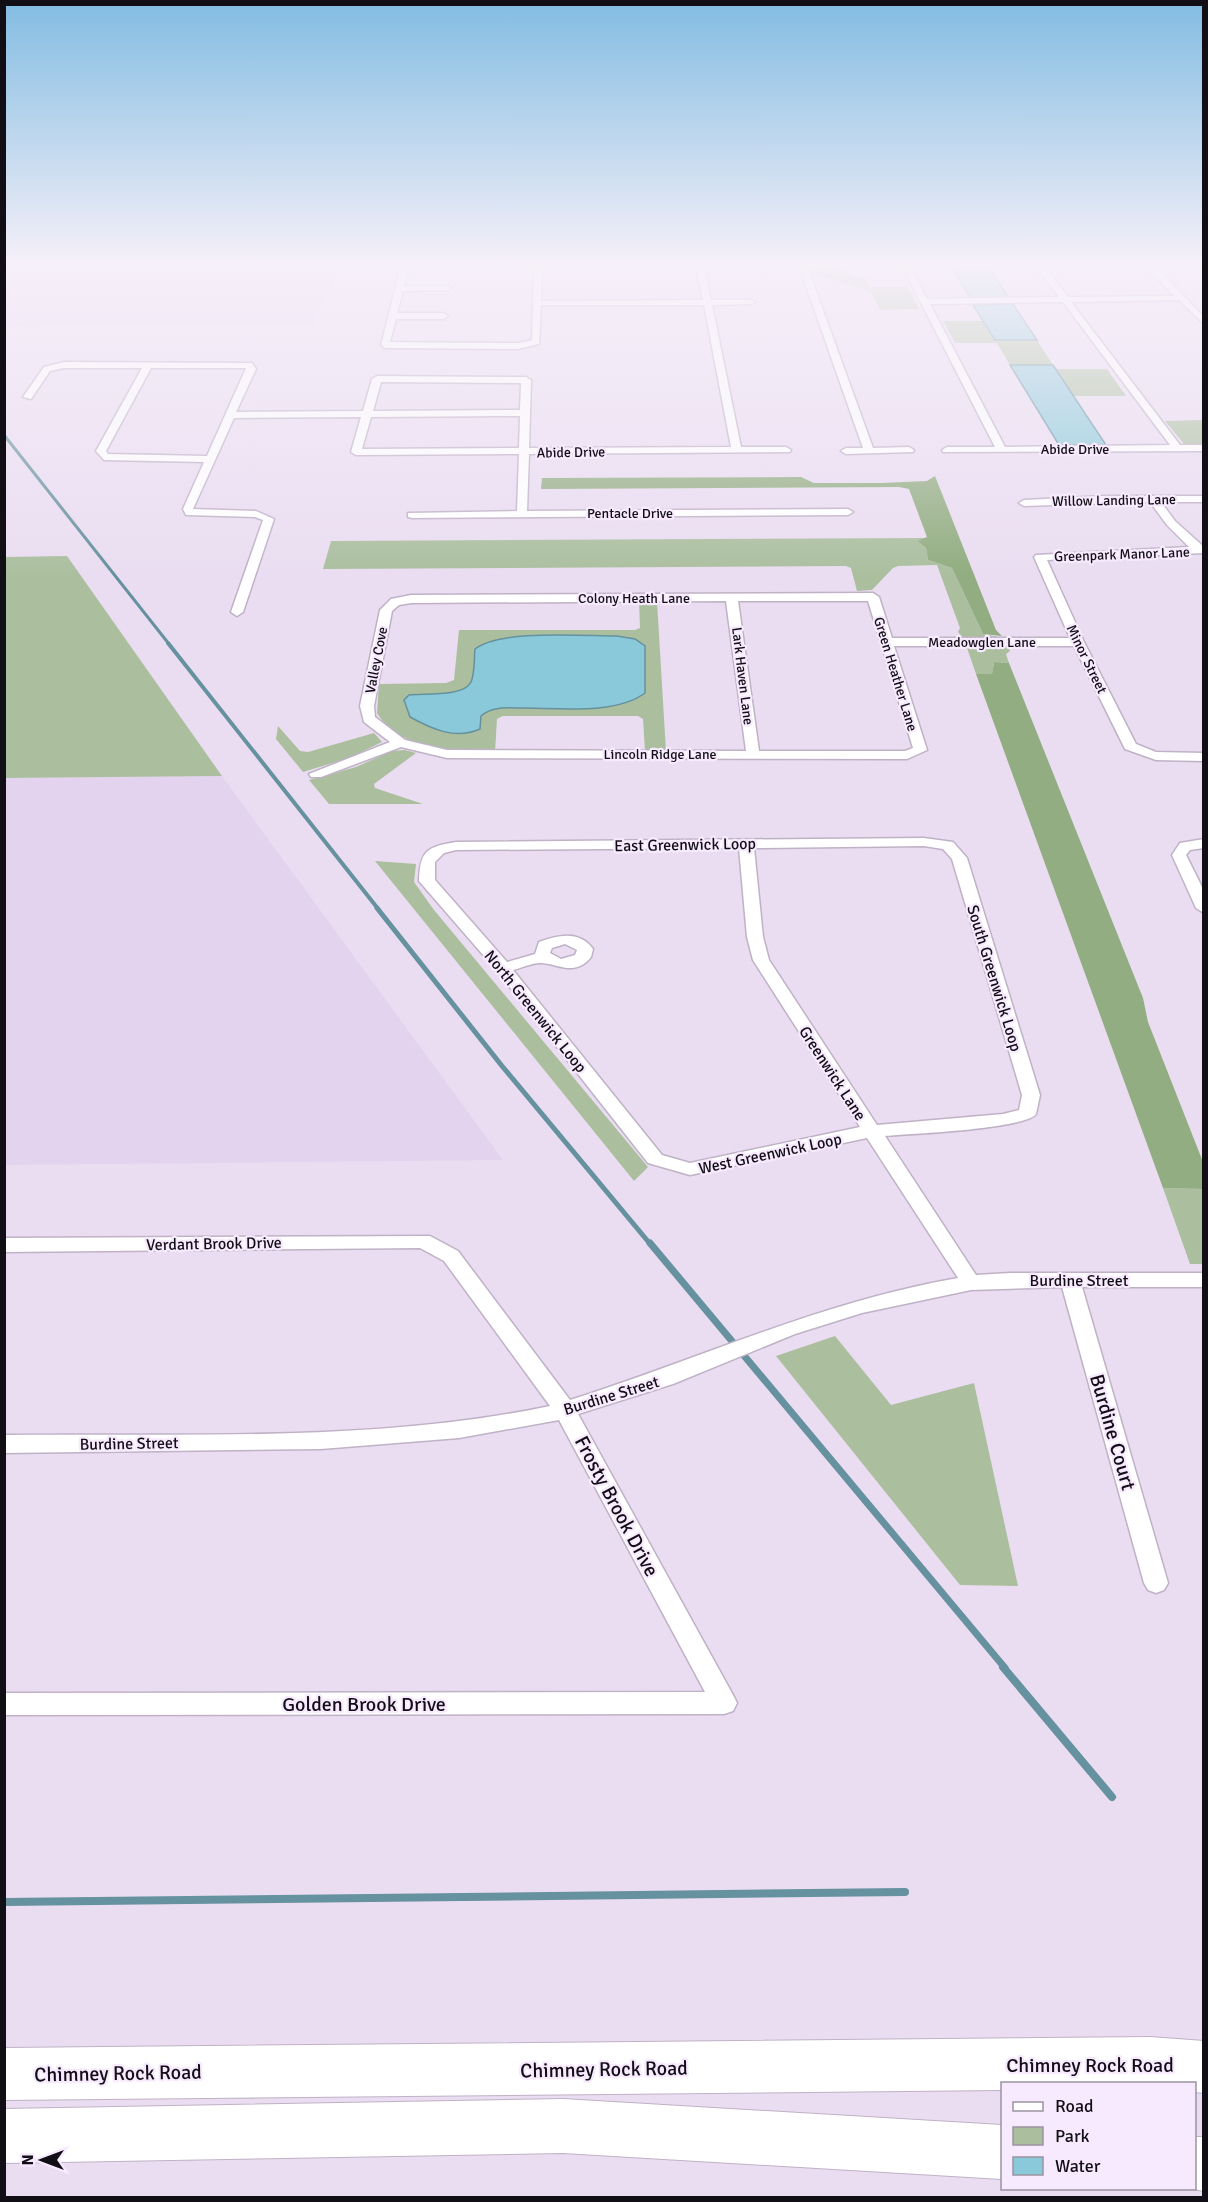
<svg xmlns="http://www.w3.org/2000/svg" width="1208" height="2202" font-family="Signika,sans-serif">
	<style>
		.built { fill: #e4d3ee }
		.green { fill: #abbf9f }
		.forest { fill: #92ad81 }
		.water { fill: #8ac9d9; stroke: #66919e; stroke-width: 1.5 }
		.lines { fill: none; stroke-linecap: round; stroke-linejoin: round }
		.stream-far4 { stroke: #66919e; stroke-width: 3 }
		.stream-far3 { stroke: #66919e; stroke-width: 4 }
		.stream-far2 { stroke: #66919e; stroke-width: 5 }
		.stream-far1 { stroke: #66919e; stroke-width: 7 }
		.stream { stroke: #66919e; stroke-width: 8 }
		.street-casing { stroke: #bfb2c6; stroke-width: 3 }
		.highway-casing { stroke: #bfb2c6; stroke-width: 2 }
		.street { fill: #fff; fill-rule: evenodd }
		.highway { fill: #fff; fill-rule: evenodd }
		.labels { text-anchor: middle; stroke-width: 4.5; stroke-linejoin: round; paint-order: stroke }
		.far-street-label { font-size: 14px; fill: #120e15; stroke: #f7eafe }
		.street-label { font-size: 16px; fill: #120e15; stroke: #f7eafe }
		.near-street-label { font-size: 20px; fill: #120e15; stroke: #f7eafe }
	</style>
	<rect width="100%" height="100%" fill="#eaddf1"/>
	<path class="built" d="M 5,266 L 32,266 L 32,269 L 339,266 L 314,325 L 5,326 Z
		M 222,776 L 503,1160 L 5,1165 L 4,778 Z"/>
	<path class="green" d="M 810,266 L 834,266 L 857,278 L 865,278 L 870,287 L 908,287 L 919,309 L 880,310 L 871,292 L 812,273 Z
		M 943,321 L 983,321 L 995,340 L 1037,340 L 1053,365 L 1010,365 L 997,343 L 955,343 Z
		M 1056,369 L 1107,369 L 1126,396 L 1074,396 Z
		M 1203,420 L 1203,445 L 1184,444 L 1165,421 Z
		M 927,538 L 917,541 L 926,548 L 928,560 L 952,568 L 983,634 L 1004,638 L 963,638 L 958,632 L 960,628 L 937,565 L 898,566 L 893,568 L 872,590 L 857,591 L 851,568 L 846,566 L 323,569 L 331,541 Z
		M 67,556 L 222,776 L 5,778 L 5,557 Z
		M 639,601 L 657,601 L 666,752 L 645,751 L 643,719 L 638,716 L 503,716 L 497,719 L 495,752 C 456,751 400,751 377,713 L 379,684 L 446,683 L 454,680 L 459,630 L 635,630 L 640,628 Z
		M 966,645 L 1008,645 L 1010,651 L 1006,654 L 1009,663 L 994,662 L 992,674 L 976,674 Z
		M 278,726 L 300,751 L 308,752 L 374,733 L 382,742 L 349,758 L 303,772 L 276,739 Z
		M 405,750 L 416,753 L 374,784 L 375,788 L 423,804 L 329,804 L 309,780 L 356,767 L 392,751 Z
		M 375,861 L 416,864 L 414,882 L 434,910 L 648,1167 L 634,1181 Z
		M 1163,1188 L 1203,1189 L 1203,1264 L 1190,1264 Z
		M 835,1336 L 891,1405 L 974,1383 L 1018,1586 L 960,1585 L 776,1356 Z"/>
	<path class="forest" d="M 935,476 L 996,630 L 1002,636 L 983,634 L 952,568 L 928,560 L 926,548 L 917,541 L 927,537 L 909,489 L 899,487 L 541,489 L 542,478 L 801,477 L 814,483 L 881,483 L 927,481 Z
		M 994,662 L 1009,663 L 1143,998 L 1148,1022 L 1203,1162 L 1203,1189 L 1163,1188 L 976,674 L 992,674 Z"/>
	<path class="water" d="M 951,266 L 988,266 L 1009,298 L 970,298 Z
		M 1013,304 L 1037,340 L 995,340 L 973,305 Z
		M 1010,365 L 1053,365 L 1106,445 L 1059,445 Z
		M 617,636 L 635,639 L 645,646 L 645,693 C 616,715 558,708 521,708 C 508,708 492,706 481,716 L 480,729 C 455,740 432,729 410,717 L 404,700 L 409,695 C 424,693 464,697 471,682 C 475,673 474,658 475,649 C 500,629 583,636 617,636 Z"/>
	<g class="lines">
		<path class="stream-far4" d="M 4,435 L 169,644"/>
		<path class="stream-far3" d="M 168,643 L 379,910"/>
		<path class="stream-far2" d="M 377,908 L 502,1066 L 651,1245"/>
		<path class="stream-far1" d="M 650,1243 L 1005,1668"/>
		<path class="stream" d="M 1003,1667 L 1112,1797
			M 4,1902 L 905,1892"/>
		<defs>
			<path id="street" d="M 401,266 L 409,266 L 404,286 L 448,286 L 452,288 L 448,290 L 403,291 L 397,313 L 444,313 L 448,316 L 444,319 L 396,319 L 390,342 L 518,343 L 532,340 L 534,266 L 542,266 L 541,301 L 703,300 L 696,266 L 704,266 L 711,300 L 751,300 L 755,302 L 751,304 L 712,305 L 741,447 L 786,447 L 791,450 L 790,452 L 529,454 L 527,511 L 848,509 L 853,512 L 848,515 L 412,518 L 408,517 L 408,513 L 517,511 L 519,454 L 356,455 L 351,452 L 361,417 L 234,418 L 193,509 L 256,511 L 274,519 L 243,612 L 237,616 L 231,612 L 263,520 L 255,517 L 186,515 L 183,509 L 204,462 L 104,460 L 96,451 L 142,368 L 64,368 L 50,371 L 31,399 L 23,397 L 44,367 L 64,362 L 252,363 L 256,369 L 236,412 L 363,411 L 372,379 L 377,376 L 526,377 L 531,380 L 529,448 L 731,447 L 704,305 L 541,305 L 539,344 L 518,349 L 385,348 L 381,345 ZM 151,368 L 246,368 L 207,456 L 108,454 L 106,451 ZM 381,382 L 521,383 L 520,410 L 373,411 ZM 520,416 L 519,448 L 362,449 L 371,417 Z
				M 799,266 L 807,266 L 873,448 L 909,447 L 914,450 L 913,452 L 846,454 L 841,451 L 846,448 L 863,448 Z
				M 902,266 L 910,266 L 927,299 L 1059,297 L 1036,266 L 1044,266 L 1068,297 L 1174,296 L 1146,266 L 1155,266 L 1204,317 L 1204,324 L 1179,300 L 1071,302 L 1180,445 L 1204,445 L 1204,451 L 943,452 L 942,450 L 947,447 L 995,447 ZM 1063,302 L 1170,445 L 1005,447 L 930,304 Z
				M 1105,496 L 1204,496 L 1204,502 L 1161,502 L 1175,521 L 1204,547 L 1204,553 L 1047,560 L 1084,642 L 1136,744 L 1156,752 L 1204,753 L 1204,761 L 1156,760 L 1125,749 L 1074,646 L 894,646 L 927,750 L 907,759 L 447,758 L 401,747 L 321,777 L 311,777 L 309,774 L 390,742 L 364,722 L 360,706 L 380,610 L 391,599 L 411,595 L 873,593 L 879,597 L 892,638 L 1070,638 L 1034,557 L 1036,555 L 1189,547 L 1167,525 L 1150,502 L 1024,506 L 1019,503 L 1024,500 ZM 726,601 L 746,751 L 447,750 L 405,740 L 375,717 L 374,706 L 392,611 L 399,605 L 411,603 ZM 738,601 L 868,601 L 913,748 L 905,751 L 759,751 Z
				M 924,838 L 953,842 L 967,858 L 1040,1095 L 1036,1114 C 1026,1129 908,1134 885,1136 L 976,1275 L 1010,1273 L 1204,1273 L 1204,1287 L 1082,1287 L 1168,1583 L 1164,1590 L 1156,1593 L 1148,1590 L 1144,1583 L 1062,1287 L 971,1290 L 862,1313 L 795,1334 L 673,1384 L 578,1414 L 733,1695 L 737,1703 L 733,1711 L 724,1714 L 4,1715 L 4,1693 L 705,1692 L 559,1420 L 459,1438 L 321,1449 L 4,1453 L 4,1435 C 184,1433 374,1443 550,1406 L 444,1261 L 420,1248 L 4,1252 L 4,1238 L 430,1236 L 458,1251 L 570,1400 C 702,1358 820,1302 958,1278 L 867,1138 L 690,1175 L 648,1163 L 497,971 L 419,881 C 420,850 427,847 456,842 ZM 924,846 L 943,849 L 952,859 L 1022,1095 L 1019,1110 L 1003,1114 L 877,1125 L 769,960 L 763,937 L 754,848 ZM 739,848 L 747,937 L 753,960 L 860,1127 L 690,1163 L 662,1155 L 513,970 C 521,968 534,962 542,963 C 558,964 575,977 591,957 L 593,949 C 579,930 559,935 539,942 L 535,954 L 507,962 L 435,880 L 435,862 L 444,853 L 456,850 ZM 565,944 L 577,950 L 575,955 L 561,959 L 550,953 L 552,948 Z
				M 1204,839 L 1204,848 L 1190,850 L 1186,855 L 1204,891 L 1204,913 L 1196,908 L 1172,855 L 1180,843 Z"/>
			<path id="highway" d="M 1150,2037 L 1204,2041 L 1204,2093 L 1194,2092 L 1194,2084 L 1002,2084 L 1002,2090 L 4,2100 L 4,2048 Z
				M 563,2099 L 1002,2125 L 1002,2179 L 563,2153 L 4,2163 L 4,2109 Z
				M 1194,2137 L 1204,2137 L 1204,2191 L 1188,2188 L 1194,2188 Z"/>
		</defs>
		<use href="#street" class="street-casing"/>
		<use href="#highway" class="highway-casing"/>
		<use href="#street" class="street"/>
		<use href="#highway" class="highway"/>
	</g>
	<linearGradient id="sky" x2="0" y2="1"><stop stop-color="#82bce2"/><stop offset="0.46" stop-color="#f6f0f9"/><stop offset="1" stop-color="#f6f0f9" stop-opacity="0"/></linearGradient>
	<rect width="1208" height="575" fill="url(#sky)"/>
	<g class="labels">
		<g class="far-street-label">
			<text x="1075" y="454">Abide Drive</text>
			<text transform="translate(571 452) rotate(-1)" y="5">Abide Drive</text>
			<text transform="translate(1114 500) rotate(-1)" y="5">Willow Landing Lane</text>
			<text x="630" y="518">Pentacle Drive</text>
			<text transform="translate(1122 554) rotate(-2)" y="5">Greenpark Manor Lane</text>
			<text x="634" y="603">Colony Heath Lane</text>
			<text x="982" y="647">Meadowglen Lane</text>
			<text transform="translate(1087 659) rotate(64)" y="5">Minor Street</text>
			<text transform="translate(376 660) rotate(-79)" y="5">Valley Cove</text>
			<text transform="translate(896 674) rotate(73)" y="5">Green Heather Lane</text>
			<text transform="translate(743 676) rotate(83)" y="5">Lark Haven Lane</text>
			<text x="660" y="759">Lincoln Ridge Lane</text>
		</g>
		<g class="street-label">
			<text transform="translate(685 844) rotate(-1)" y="6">East Greenwick Loop</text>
			<text transform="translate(995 978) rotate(73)" y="6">South Greenwick Loop</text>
			<text transform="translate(536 1011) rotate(51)" y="6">North Greenwick Loop</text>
			<text transform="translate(833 1073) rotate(57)" y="6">Greenwick Lane</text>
			<text transform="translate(770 1153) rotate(-12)" y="6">West Greenwick Loop</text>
			<text transform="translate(214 1243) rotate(-1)" y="6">Verdant Brook Drive</text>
			<text x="1079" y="1286">Burdine Street</text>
			<text transform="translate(611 1395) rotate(-17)" y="6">Burdine Street</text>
			<text transform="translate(129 1443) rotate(-1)" y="6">Burdine Street</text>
		</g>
		<g class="near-street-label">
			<text transform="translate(1113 1432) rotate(74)" y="7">Burdine Court</text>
			<text transform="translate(617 1506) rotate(62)" y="7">Frosty Brook Drive</text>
			<text x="364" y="1711">Golden Brook Drive</text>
			<text x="1090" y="2072">Chimney Rock Road</text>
			<text transform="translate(604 2069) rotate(-1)" y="7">Chimney Rock Road</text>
			<text transform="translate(118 2073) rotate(-1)" y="7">Chimney Rock Road</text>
		</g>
	</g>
	<rect width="1208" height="2202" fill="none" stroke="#120e15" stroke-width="12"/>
	<rect x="1001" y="2082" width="195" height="108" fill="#f7eafe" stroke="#9b92a1" stroke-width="1.5"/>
	<rect x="1013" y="2102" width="30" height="9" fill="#ffffff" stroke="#9b92a1" stroke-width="1.5"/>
	<text x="1055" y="2112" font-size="18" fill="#120e15">Road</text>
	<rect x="1013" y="2127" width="30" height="18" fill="#abbf9f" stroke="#9b92a1" stroke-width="1.5"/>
	<text x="1055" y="2142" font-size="18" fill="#120e15">Park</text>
	<rect x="1013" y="2157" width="30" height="18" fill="#8ac9d9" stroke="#9b92a1" stroke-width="1.5"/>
	<text x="1055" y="2172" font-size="18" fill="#120e15">Water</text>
	<g transform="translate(42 2160) rotate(270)" stroke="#f7eafe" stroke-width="4.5" paint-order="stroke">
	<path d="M0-4.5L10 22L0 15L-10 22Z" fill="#120e15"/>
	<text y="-9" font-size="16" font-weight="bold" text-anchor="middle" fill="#120e15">N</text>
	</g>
</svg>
